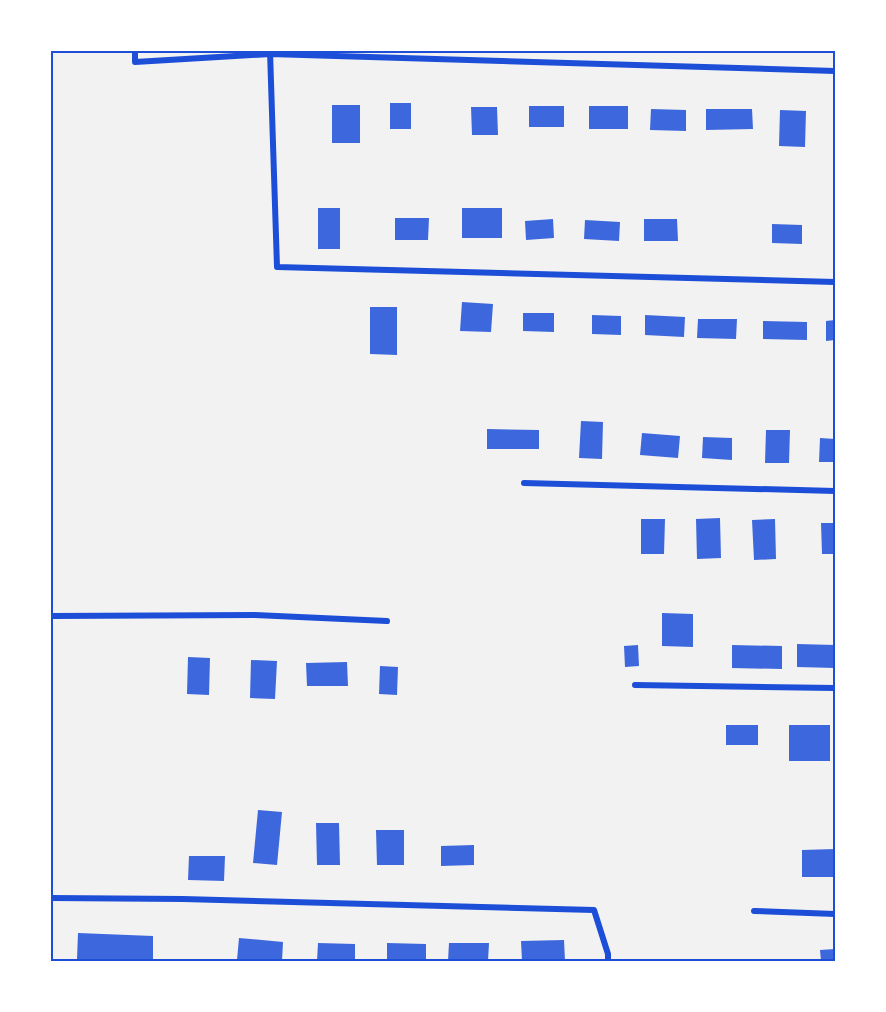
<svg xmlns="http://www.w3.org/2000/svg" width="886" height="1012" font-family="'Noto Sans',sans-serif">
	<style>
		.building { fill: #3d67dc }
		.lines { fill: none; stroke-linecap: round; stroke-linejoin: round }
		.minor { stroke: #1d4ed8; stroke-width: 6 }
		.neatline { fill: none; stroke: #1d4ed8; stroke-width: 2 }
	</style>
	<rect width="100%" height="100%" fill="#f2f2f2"/>
	<path class="building" d="M 390,103 L 411,103 L 411,129 L 390,129 Z
		M 332,105 L 360,105 L 360,143 L 332,143 Z
		M 529,106 L 564,106 L 564,127 L 529,127 Z
		M 589,106 L 628,106 L 628,129 L 589,129 Z
		M 471,107 L 497,107 L 498,135 L 472,135 Z
		M 651,109 L 686,110 L 686,131 L 650,130 Z
		M 706,109 L 752,109 L 753,129 L 706,130 Z
		M 780,110 L 806,111 L 805,147 L 779,146 Z
		M 318,208 L 340,208 L 340,249 L 318,249 Z
		M 462,208 L 502,208 L 502,238 L 462,238 Z
		M 395,218 L 429,218 L 428,240 L 395,240 Z
		M 553,219 L 554,238 L 526,240 L 525,221 Z
		M 644,219 L 677,219 L 678,241 L 644,241 Z
		M 585,220 L 620,222 L 619,241 L 584,239 Z
		M 772,224 L 802,225 L 802,244 L 772,243 Z
		M 462,302 L 493,304 L 491,332 L 460,331 Z
		M 370,307 L 397,307 L 397,355 L 370,354 Z
		M 523,313 L 554,313 L 554,332 L 523,331 Z
		M 592,315 L 621,316 L 621,335 L 592,334 Z
		M 645,315 L 685,317 L 684,337 L 645,335 Z
		M 698,319 L 737,319 L 736,339 L 697,338 Z
		M 835,320 L 835,340 L 826,341 L 826,321 Z
		M 763,321 L 807,322 L 807,340 L 763,339 Z
		M 581,421 L 603,422 L 602,459 L 579,458 Z
		M 487,429 L 539,430 L 539,449 L 487,449 Z
		M 766,430 L 790,430 L 789,463 L 765,463 Z
		M 642,433 L 680,436 L 678,458 L 640,455 Z
		M 703,437 L 732,438 L 732,460 L 702,458 Z
		M 820,438 L 835,439 L 835,462 L 819,462 Z
		M 720,518 L 721,558 L 697,559 L 696,519 Z
		M 641,519 L 665,519 L 664,554 L 641,554 Z
		M 775,519 L 776,559 L 754,560 L 752,520 Z
		M 821,523 L 835,523 L 835,554 L 822,554 Z
		M 662,613 L 693,614 L 693,647 L 662,646 Z
		M 797,644 L 835,645 L 835,668 L 797,667 Z
		M 638,645 L 639,666 L 625,667 L 624,646 Z
		M 732,645 L 782,646 L 782,669 L 732,668 Z
		M 188,657 L 210,658 L 209,695 L 187,694 Z
		M 251,660 L 277,661 L 275,699 L 250,698 Z
		M 347,662 L 348,686 L 307,686 L 306,663 Z
		M 380,666 L 398,667 L 397,695 L 379,694 Z
		M 726,725 L 758,725 L 758,745 L 726,745 Z
		M 789,725 L 830,725 L 830,761 L 789,761 Z
		M 258,810 L 282,812 L 277,865 L 253,863 Z
		M 316,823 L 339,823 L 340,865 L 317,865 Z
		M 376,830 L 404,830 L 404,865 L 377,865 Z
		M 474,845 L 474,865 L 441,866 L 441,846 Z
		M 835,849 L 835,877 L 802,877 L 802,850 Z
		M 189,856 L 225,856 L 224,881 L 188,880 Z
		M 78,933 L 153,936 L 153,961 L 77,959 Z
		M 239,938 L 283,942 L 282,961 L 237,960 Z
		M 564,940 L 565,961 L 522,961 L 521,941 Z
		M 318,943 L 355,944 L 355,961 L 317,961 Z
		M 387,943 L 426,944 L 426,961 L 387,961 Z
		M 449,943 L 489,943 L 488,961 L 448,961 Z
		M 835,949 L 835,961 L 821,961 L 820,950 Z"/>
	<g class="lines">
		<path class="minor" d="M 135,51 L 135,62 L 270,54 L 835,71
			M 270,51 L 277,267 L 835,282
			M 524,483 L 835,491
			M 51,616 L 255,615 L 387,621
			M 635,685 L 835,688
			M 51,898 L 183,899 L 594,910 L 608,954 L 608,961
			M 754,911 L 835,914"/>
	</g>
	<rect width="886" height="1012" fill="none" stroke="#ffffff" stroke-width="105"/>
	<rect x="52" y="52" width="782" height="908" class="neatline"/>
</svg>
